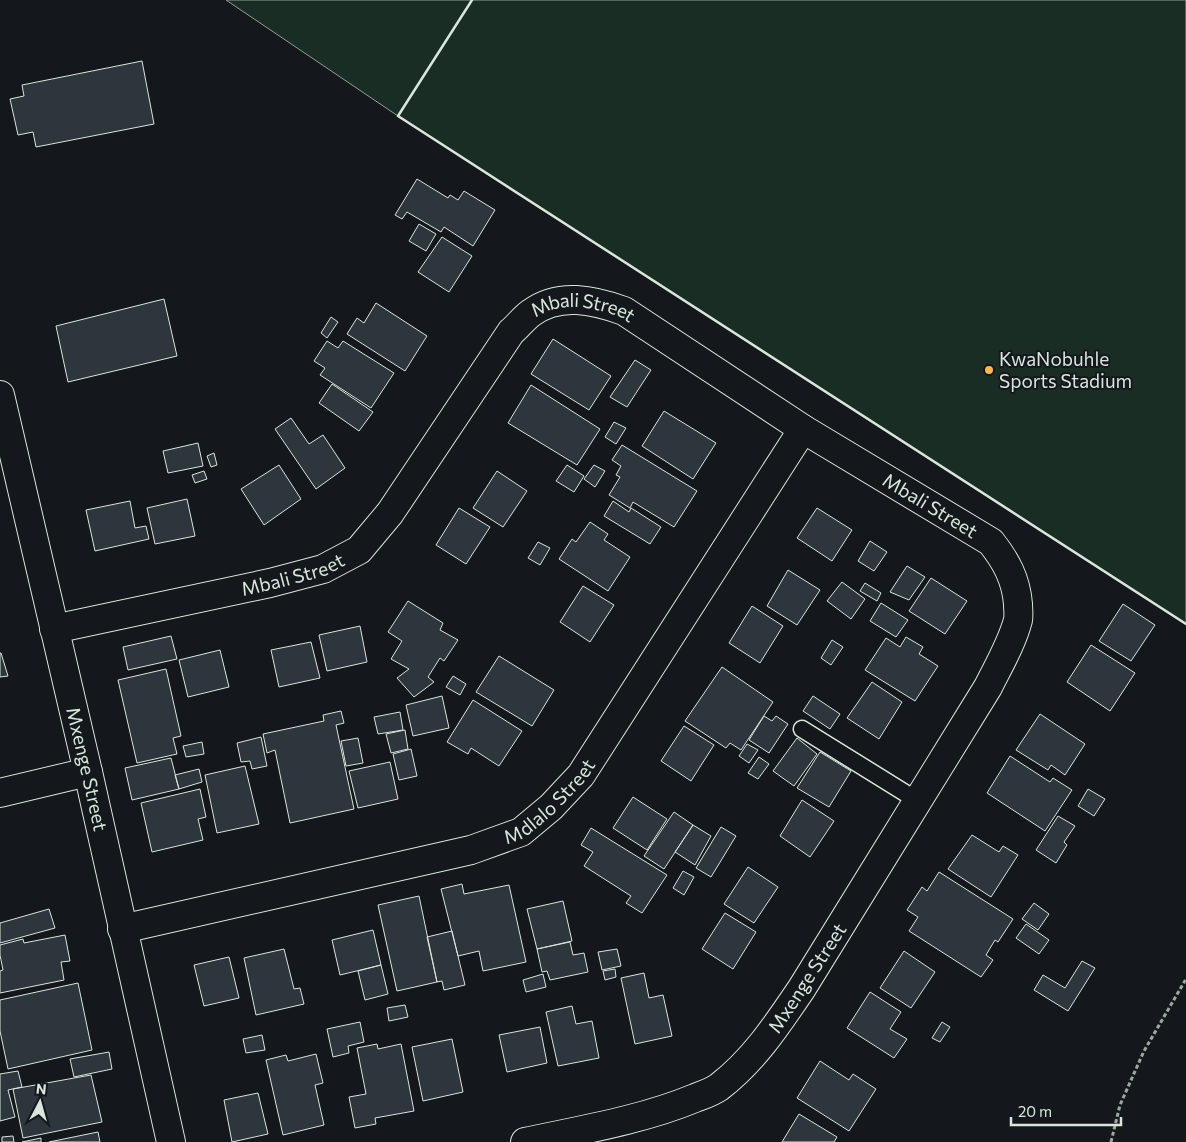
<svg xmlns="http://www.w3.org/2000/svg" width="1186" height="1142" font-family="Commissioner,sans-serif">
	<style>
		.pitch { fill: #1a2d24; stroke: #939e99 }
		.building { fill: #2c363c; stroke: #d8e6dc }
		.lines { fill: none; stroke-linecap: round; stroke-linejoin: round }
		.service-casing { stroke: #d8e6dc; stroke-width: 19 }
		.minor-casing { stroke: #d8e6dc; stroke-width: 30 }
		.path { stroke: #9da8a2; stroke-width: 3; stroke-dasharray: 4 2.5; stroke-linecap: butt }
		.service { stroke: #14181c; stroke-width: 16 }
		.minor { stroke: #14181c; stroke-width: 28 }
		.wall { stroke: #d8e6dc; stroke-width: 2.5 }
		.poi-dot { fill: #ffb74d; stroke: #14181c; stroke-width: 2 }
		.labels { text-anchor: middle; stroke-width: 4; stroke-linejoin: round; paint-order: stroke }
		.street-label { font-size: 19px; fill: #d8e6dc; stroke: #14181c }
		.poi-label { font-size: 19px; fill: #d8e6dc; stroke: #14181c; text-anchor: start }
	</style>
	<rect width="100%" height="100%" fill="#14181c"/>
	<path class="pitch" d="M 226,0 L 1186,0 L 1186,624 L 398,116 Z"/>
	<path class="building" d="M 142,61 L 154,124 L 36,147 L 33,132 L 18,135 L 10,99 L 24,96 L 22,85 Z
		M 417,179 L 448,198 L 450,195 L 458,200 L 464,191 L 495,210 L 473,246 L 444,227 L 441,232 L 407,212 L 402,219 L 395,215 Z
		M 419,224 L 436,234 L 426,251 L 409,241 Z
		M 442,237 L 472,256 L 449,292 L 418,272 Z
		M 164,299 L 177,356 L 68,382 L 56,326 Z
		M 376,303 L 427,336 L 405,371 L 347,334 L 357,318 L 364,323 Z
		M 331,317 L 338,322 L 327,338 L 321,333 Z
		M 553,339 L 611,376 L 589,410 L 531,374 Z
		M 327,341 L 338,348 L 343,341 L 394,373 L 371,408 L 320,375 L 325,368 L 314,361 Z
		M 635,360 L 651,370 L 627,407 L 610,397 Z
		M 332,384 L 373,412 L 359,431 L 319,403 Z
		M 531,385 L 600,429 L 577,465 L 508,423 Z
		M 664,411 L 716,443 L 693,479 L 642,446 Z
		M 291,418 L 309,444 L 323,435 L 345,468 L 316,489 L 275,429 Z
		M 614,422 L 626,428 L 616,444 L 605,437 Z
		M 198,443 L 203,466 L 168,473 L 163,451 Z
		M 622,445 L 697,491 L 674,527 L 633,502 L 630,508 L 609,495 L 620,477 L 616,475 L 621,466 L 612,460 Z
		M 214,453 L 217,465 L 211,467 L 207,456 Z
		M 279,465 L 301,499 L 264,525 L 241,489 Z
		M 567,465 L 584,476 L 574,492 L 556,481 Z
		M 594,465 L 605,471 L 595,487 L 584,479 Z
		M 204,471 L 207,479 L 195,483 L 192,475 Z
		M 497,471 L 527,491 L 503,527 L 473,508 Z
		M 187,499 L 195,536 L 155,544 L 147,508 Z
		M 130,501 L 135,528 L 146,526 L 149,539 L 95,551 L 86,510 Z
		M 613,501 L 629,512 L 631,508 L 661,527 L 650,544 L 604,516 Z
		M 459,508 L 490,527 L 466,564 L 436,545 Z
		M 817,508 L 852,530 L 832,561 L 797,538 Z
		M 590,522 L 608,534 L 604,540 L 630,557 L 608,591 L 559,559 L 572,539 L 576,542 Z
		M 870,541 L 887,552 L 874,571 L 858,561 Z
		M 538,542 L 550,548 L 540,565 L 528,558 Z
		M 907,566 L 925,577 L 909,600 L 890,592 Z
		M 788,570 L 820,590 L 797,625 L 767,606 Z
		M 931,578 L 967,601 L 945,634 L 909,611 Z
		M 842,582 L 865,599 L 851,619 L 827,601 Z
		M 865,583 L 881,593 L 877,601 L 860,591 Z
		M 583,586 L 614,605 L 590,642 L 560,622 Z
		M 408,601 L 443,623 L 440,630 L 458,640 L 444,661 L 440,658 L 428,677 L 434,682 L 414,697 L 397,678 L 409,669 L 391,659 L 402,641 L 388,632 Z
		M 881,603 L 908,620 L 896,637 L 870,621 Z
		M 1123,604 L 1155,625 L 1131,661 L 1099,641 Z
		M 752,606 L 783,626 L 760,663 L 729,643 Z
		M 360,626 L 367,662 L 327,671 L 319,635 Z
		M 171,636 L 177,659 L 128,670 L 123,647 Z
		M 906,637 L 923,647 L 919,654 L 938,666 L 915,701 L 865,670 L 886,638 L 900,647 Z
		M 832,640 L 843,647 L 831,665 L 821,658 Z
		M 311,642 L 320,678 L 279,687 L 271,650 Z
		M 1091,645 L 1135,673 L 1110,711 L 1067,682 Z
		M 220,650 L 229,687 L 188,697 L 179,660 Z
		M 0,653 L 1,653 L 8,676 L 0,677 Z
		M 499,656 L 554,690 L 532,726 L 476,692 Z
		M 722,667 L 773,702 L 741,750 L 730,743 L 726,748 L 685,721 Z
		M 166,669 L 181,736 L 173,738 L 177,754 L 137,763 L 118,680 Z
		M 453,676 L 466,684 L 460,695 L 446,687 Z
		M 872,682 L 902,702 L 879,739 L 847,718 Z
		M 442,696 L 449,728 L 413,736 L 406,705 Z
		M 813,696 L 840,714 L 830,729 L 803,711 Z
		M 473,700 L 522,731 L 499,766 L 471,748 L 468,754 L 447,742 Z
		M 341,711 L 344,723 L 336,725 L 354,809 L 290,823 L 275,750 L 267,753 L 263,734 L 324,721 L 323,715 Z
		M 400,712 L 403,730 L 378,734 L 374,717 Z
		M 1040,714 L 1085,744 L 1065,775 L 1051,765 L 1048,770 L 1016,750 Z
		M 764,716 L 772,721 L 776,716 L 788,724 L 769,753 L 749,740 Z
		M 684,726 L 714,745 L 691,781 L 661,761 Z
		M 405,730 L 408,749 L 391,753 L 386,734 Z
		M 261,737 L 267,766 L 252,769 L 250,761 L 241,762 L 237,743 Z
		M 358,738 L 363,763 L 346,766 L 341,741 Z
		M 797,738 L 817,754 L 794,786 L 773,771 Z
		M 202,742 L 204,754 L 186,757 L 183,746 Z
		M 747,744 L 758,750 L 749,763 L 739,756 Z
		M 411,749 L 417,776 L 399,780 L 393,754 Z
		M 820,752 L 851,771 L 829,807 L 797,788 Z
		M 1010,756 L 1050,782 L 1053,778 L 1072,790 L 1045,831 L 987,793 Z
		M 759,757 L 769,764 L 758,779 L 748,773 Z
		M 171,758 L 179,789 L 132,800 L 125,768 Z
		M 390,762 L 398,799 L 358,808 L 349,771 Z
		M 245,766 L 259,824 L 217,833 L 205,775 Z
		M 199,769 L 202,782 L 179,789 L 175,775 Z
		M 200,789 L 206,817 L 198,819 L 203,840 L 152,852 L 141,803 Z
		M 1088,789 L 1105,799 L 1094,816 L 1078,806 Z
		M 633,797 L 667,819 L 647,850 L 613,828 Z
		M 802,800 L 834,821 L 810,857 L 780,836 Z
		M 674,812 L 693,825 L 664,869 L 644,856 Z
		M 1058,816 L 1075,826 L 1064,842 L 1067,845 L 1056,863 L 1036,850 Z
		M 693,825 L 711,836 L 695,865 L 675,852 Z
		M 721,827 L 736,836 L 711,877 L 696,868 Z
		M 591,828 L 667,875 L 642,913 L 626,903 L 631,896 L 584,866 L 593,852 L 581,845 Z
		M 972,835 L 999,852 L 1003,846 L 1018,855 L 991,897 L 948,869 Z
		M 748,867 L 778,887 L 754,923 L 724,904 Z
		M 683,871 L 694,877 L 684,895 L 673,888 Z
		M 939,872 L 1013,919 L 998,942 L 995,940 L 986,955 L 993,960 L 981,977 L 909,931 L 918,917 L 907,910 L 922,887 L 927,891 Z
		M 462,884 L 464,894 L 509,885 L 526,962 L 483,971 L 479,951 L 458,956 L 441,889 Z
		M 419,896 L 437,982 L 397,991 L 378,905 Z
		M 563,901 L 572,941 L 537,949 L 527,909 Z
		M 1034,903 L 1049,914 L 1038,930 L 1022,919 Z
		M 49,909 L 55,928 L 0,943 L 0,923 Z
		M 725,913 L 756,932 L 733,969 L 702,949 Z
		M 1026,924 L 1049,940 L 1039,954 L 1016,938 Z
		M 373,930 L 381,965 L 340,975 L 332,940 Z
		M 452,931 L 465,985 L 444,990 L 442,981 L 437,982 L 427,937 Z
		M 65,935 L 70,961 L 61,962 L 64,980 L 0,993 L 0,971 L 3,970 L 0,955 L 0,945 L 23,939 L 24,943 Z
		M 570,942 L 573,955 L 584,953 L 588,972 L 550,980 L 547,971 L 542,972 L 537,949 Z
		M 284,949 L 294,989 L 300,988 L 304,1004 L 256,1015 L 244,958 Z
		M 617,949 L 621,966 L 602,970 L 598,952 Z
		M 904,951 L 935,972 L 911,1008 L 880,988 Z
		M 229,957 L 239,998 L 204,1006 L 194,965 Z
		M 1082,961 L 1095,968 L 1068,1011 L 1034,990 L 1043,975 L 1065,988 Z
		M 381,965 L 388,994 L 365,1000 L 358,971 Z
		M 615,969 L 616,977 L 605,980 L 603,971 Z
		M 644,973 L 649,998 L 663,995 L 672,1036 L 635,1044 L 621,978 Z
		M 543,974 L 546,987 L 526,992 L 523,980 Z
		M 78,983 L 92,1050 L 8,1069 L 0,1031 L 0,1000 Z
		M 870,992 L 901,1012 L 890,1029 L 907,1039 L 894,1058 L 847,1028 Z
		M 405,1005 L 408,1017 L 389,1021 L 387,1008 Z
		M 572,1006 L 576,1024 L 592,1021 L 599,1058 L 558,1066 L 546,1012 Z
		M 360,1022 L 364,1042 L 348,1046 L 349,1053 L 333,1057 L 327,1029 Z
		M 942,1022 L 950,1027 L 940,1042 L 932,1038 Z
		M 540,1027 L 547,1063 L 507,1072 L 499,1035 Z
		M 262,1035 L 265,1050 L 246,1053 L 243,1039 Z
		M 452,1039 L 463,1092 L 423,1101 L 412,1047 Z
		M 377,1044 L 378,1049 L 401,1044 L 414,1111 L 375,1118 L 376,1124 L 355,1128 L 349,1097 L 366,1094 L 357,1048 Z
		M 109,1052 L 112,1069 L 74,1077 L 70,1059 Z
		M 316,1054 L 323,1083 L 315,1085 L 324,1125 L 283,1135 L 266,1060 L 286,1055 L 288,1061 Z
		M 820,1061 L 849,1080 L 853,1074 L 876,1089 L 849,1131 L 797,1098 Z
		M 18,1071 L 22,1087 L 8,1090 L 15,1117 L 0,1121 L 0,1074 Z
		M 91,1075 L 102,1122 L 23,1138 L 13,1089 Z
		M 258,1093 L 268,1134 L 232,1142 L 224,1100 Z
		M 799,1114 L 837,1137 L 834,1142 L 782,1142 Z
		M 98,1132 L 100,1142 L 49,1142 Z
		M 13,1136 L 14,1142 L 2,1142 L 2,1137 Z
		M 41,1138 L 41,1142 L 22,1142 Z"/>
	<g class="lines">
		<defs>
			<path id="service" d="M 802,729 L 918,801"/>
			<g id="minor">
				<path id="s1" d="M 0,395 L 88,772 L 171,1142"/>
				<path id="s2" d="M 54,629 L 270,583 L 323,569 L 359,550 L 390,513 L 511,332 C 518,326 524,318 531,313 C 559,292 594,300 624,311 L 803,429 L 991,542 C 1006,561 1016,579 1018,604 C 1018,609 1019,615 1018,620 C 1012,643 999,665 988,687 L 802,988 C 777,1025 754,1060 719,1087 C 712,1092 703,1095 695,1098 C 642,1120 581,1130 525,1142"/>
				<path d="M 0,793 L 88,772"/>
				<path id="s3" d="M 122,929 L 471,850 L 521,832 L 551,807 L 581,775 L 803,429"/>
			</g>
		</defs>
		<use href="#service" class="service-casing"/>
		<use href="#minor" class="minor-casing"/>
		<path class="path" d="M 1111,1142 L 1120,1105 L 1144,1051 L 1186,979"/>
		<use href="#service" class="service"/>
		<use href="#minor" class="minor"/>
		<path class="wall" d="M 472,0 L 398,116 L 1186,624"/>
	</g>
	<circle class="poi-dot" cx="989" cy="370" r="5"/>
	<g class="labels">
		<g class="street-label">
			<text dy="7" stroke="none"><textPath href="#s2" startOffset="665">Mbali Street</textPath></text>
			<text dy="7" stroke="none"><textPath href="#s2" startOffset="1070">Mbali Street</textPath></text>
			<text dy="7" stroke="none"><textPath href="#s2" startOffset="245">Mbali Street</textPath></text>
			<text dy="7" stroke="none"><textPath href="#s1" startOffset="384">Mxenge Street</textPath></text>
			<text dy="7" stroke="none"><textPath href="#s3" startOffset="452">Mdlalo Street</textPath></text>
			<text transform="translate(807 978) rotate(-57)" y="7">Mxenge Street</text>
		</g>
		<g class="poi-label">
			<text x="999" y="366">KwaNobuhle<tspan x="999" dy="22">Sports Stadium</tspan></text>
		</g>
	</g>
	<g transform="translate(40 1102) rotate(6)" stroke="#14181c" stroke-width="4" paint-order="stroke">
	<path d="M0-4L9 19L0 12L-9 19Z" fill="#d8e6dc"/>
	<text y="-8" font-size="14" font-weight="bold" text-anchor="middle" fill="#d8e6dc">N</text>
	</g>
	<path d="M1011 1117v8h110v-8" fill="none" stroke="#d8e6dc" stroke-width="2.5"/>
	<text x="1018" y="1117" font-size="15" fill="#d8e6dc" stroke="#14181c" stroke-width="4" paint-order="stroke">20 m</text>
</svg>
